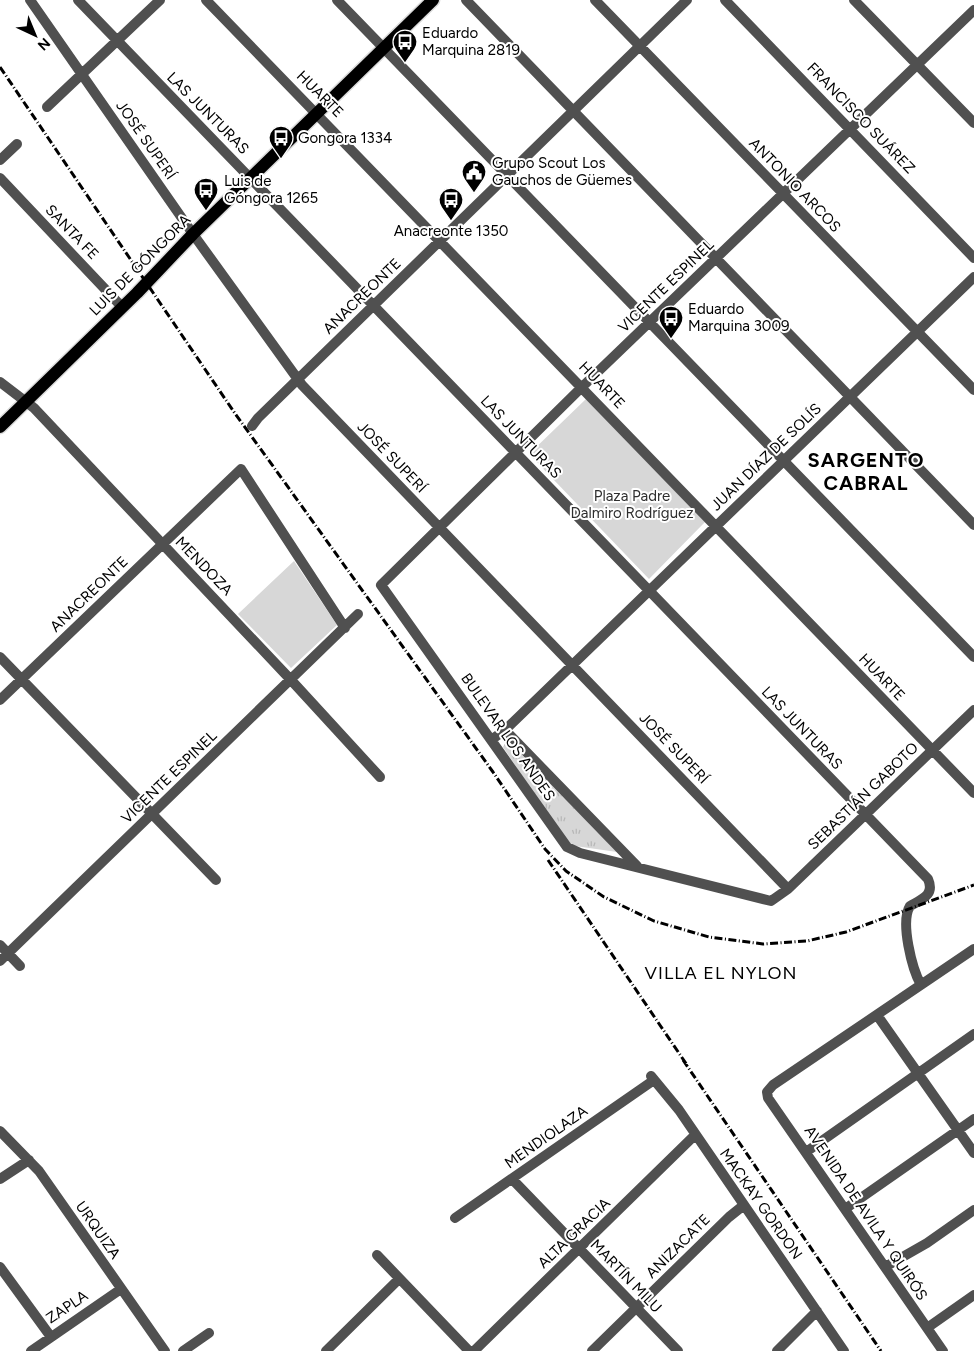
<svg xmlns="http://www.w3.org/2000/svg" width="974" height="1351" font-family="Figtree,sans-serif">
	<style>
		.grass { fill: url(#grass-tufts) }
		.park { fill: #d7d7d7 }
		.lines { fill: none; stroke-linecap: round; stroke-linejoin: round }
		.major-casing { stroke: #dbdbdb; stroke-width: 15 }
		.minor { stroke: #505050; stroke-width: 10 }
		.major { stroke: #000; stroke-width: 12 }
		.rail { stroke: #000; stroke-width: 3; stroke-dasharray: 8 2.5 1 2.5; stroke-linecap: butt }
		.labels { text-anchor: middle; stroke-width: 4; stroke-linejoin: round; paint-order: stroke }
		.poi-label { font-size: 15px; fill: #000; stroke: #fff; text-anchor: start }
		.street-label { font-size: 15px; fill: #000; stroke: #fff }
		.park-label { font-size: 15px; fill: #2e2e2e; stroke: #fff }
		.quarter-label { font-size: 18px; letter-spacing: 1px; fill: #000; stroke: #fff }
		.district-label { font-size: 20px; font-weight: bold; letter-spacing: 1px; fill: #000; stroke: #fff }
	</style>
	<defs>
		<pattern id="grass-tufts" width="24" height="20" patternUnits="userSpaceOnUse" patternTransform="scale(1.25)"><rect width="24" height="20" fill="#d7d7d7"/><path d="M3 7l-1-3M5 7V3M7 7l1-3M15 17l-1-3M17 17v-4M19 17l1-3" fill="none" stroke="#b7b7b7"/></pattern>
	</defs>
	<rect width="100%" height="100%" fill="#fff"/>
	<path class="grass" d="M 506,742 L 511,744 L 617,852 L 568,845 L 503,747 Z"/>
	<path class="park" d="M 586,399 L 705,522 L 649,579 L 529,454 Z
		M 294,561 L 337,625 L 291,668 L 238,614 Z"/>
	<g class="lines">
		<defs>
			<path id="major" d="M 0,427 L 137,293 L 193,234 L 433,0"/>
		</defs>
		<use href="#major" class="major-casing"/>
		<path class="minor" d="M 30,0 L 193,234 L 302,385 L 788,889
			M 78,0 L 928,879 C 935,895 922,899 910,906 C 900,922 912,969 921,985
			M 206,0 L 974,793
			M 337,0 L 974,657
			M 466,0 L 974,525
			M 595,0 L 974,390
			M 725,0 L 974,258
			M 854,0 L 974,123
			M 974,10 L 582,387 L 381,585 L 567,847 L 580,853 L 771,901 L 788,889 L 974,710
			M 47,107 L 160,0
			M 0,160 L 17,144
			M 0,178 L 122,307
			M 0,382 L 34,408 L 291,680 L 380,777
			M 252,426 L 258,418 L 687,0
			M 0,657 L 216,880
			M 0,700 L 241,469 L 345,628
			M 505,730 L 637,866
			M 491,740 L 505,730 L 974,277
			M 0,945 L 20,966
			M 0,961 L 358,614
			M 877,1015 L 974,1153
			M 651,1076 L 679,1110 L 844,1351
			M 0,1131 L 39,1171 L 165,1351
			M 806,1152 L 974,1034
			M 0,1179 L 29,1160
			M 512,1179 L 678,1351
			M 845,1209 L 974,1119
			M 455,1218 L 654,1080
			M 377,1255 L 469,1351
			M 0,1267 L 51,1337
			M 885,1267 L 927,1243 L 974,1210
			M 927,1328 L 974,1295
			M 31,1351 L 121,1289
			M 183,1351 L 209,1333
			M 326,1351 L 399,1279
			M 474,1351 L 695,1135
			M 592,1351 L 729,1217 L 744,1205
			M 777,1351 L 817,1311
			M 943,1351 L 768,1098 L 767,1092 L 773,1085 L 974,949"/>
		<use href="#major" class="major"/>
		<path class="rail" d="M 0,67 L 234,412 L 493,772 L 545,849 L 566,871 L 604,897 L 654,921 L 709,937 L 763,944 L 807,941 L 846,932 L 974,885
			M 548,860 L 687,1065
			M 683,1060 L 881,1351"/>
	</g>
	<defs>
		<symbol id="bus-pin" viewBox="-11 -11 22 30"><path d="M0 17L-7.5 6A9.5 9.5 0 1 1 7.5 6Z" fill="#000" stroke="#fff"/><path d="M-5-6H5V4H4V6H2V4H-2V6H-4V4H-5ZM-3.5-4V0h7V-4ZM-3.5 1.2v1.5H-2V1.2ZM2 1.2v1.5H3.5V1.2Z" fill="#fff"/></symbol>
		<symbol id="civic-pin" viewBox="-11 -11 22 30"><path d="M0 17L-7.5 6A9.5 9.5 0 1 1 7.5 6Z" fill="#000" stroke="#fff"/><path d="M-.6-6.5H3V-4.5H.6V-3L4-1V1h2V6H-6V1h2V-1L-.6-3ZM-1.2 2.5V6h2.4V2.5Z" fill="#fff"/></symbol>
	</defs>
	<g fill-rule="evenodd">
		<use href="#bus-pin" x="391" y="28" width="28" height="38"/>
		<use href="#bus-pin" x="267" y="124" width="28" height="38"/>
		<use href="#civic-pin" x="460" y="158" width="28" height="38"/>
		<use href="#bus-pin" x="192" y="176" width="28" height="38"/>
		<use href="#bus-pin" x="437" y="186" width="28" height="38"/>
		<use href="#bus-pin" x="657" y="304" width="28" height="38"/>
	</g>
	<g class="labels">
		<g class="poi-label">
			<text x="422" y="38">Eduardo<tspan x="422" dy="17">Marquina 2819</tspan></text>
			<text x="298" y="143">Gongora 1334</text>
			<text x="492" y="168">Grupo Scout Los<tspan x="492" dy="17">Gauchos de Güemes</tspan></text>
			<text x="224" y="186">Luis de<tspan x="224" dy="17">Góngora 1265</tspan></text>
			<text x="451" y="236" text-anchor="middle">Anacreonte 1350</text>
			<text x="688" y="314">Eduardo<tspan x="688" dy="17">Marquina 3009</tspan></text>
		</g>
		<g class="street-label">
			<text transform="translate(320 94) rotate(45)" y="5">HUARTE</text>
			<text transform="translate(208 113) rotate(45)" y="5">LAS JUNTURAS</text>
			<text transform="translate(861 118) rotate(46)" y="5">FRANCISCO SUÁREZ</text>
			<text transform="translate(146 140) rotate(55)" y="5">JOSÉ SUPERÍ</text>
			<text transform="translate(795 185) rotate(46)" y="5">ANTONIO ARCOS</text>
			<text transform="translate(72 232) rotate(46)" y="5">SANTA FE</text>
			<text transform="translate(140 265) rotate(-45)" y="5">LUIS DE GÓNGORA</text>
			<text transform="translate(666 286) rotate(-44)" y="5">VICENTE ESPINEL</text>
			<text transform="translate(362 296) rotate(-44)" y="5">ANACREONTE</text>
			<text transform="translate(602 385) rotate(46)" y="5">HUARTE</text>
			<text transform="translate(521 437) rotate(46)" y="5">LAS JUNTURAS</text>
			<text transform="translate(392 457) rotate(46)" y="5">JOSÉ SUPERÍ</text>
			<text transform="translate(766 457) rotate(-44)" y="5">JUAN DÍAZ DE SOLÍS</text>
			<text transform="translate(204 566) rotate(46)" y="5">MENDOZA</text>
			<text transform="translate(89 594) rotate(-44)" y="5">ANACREONTE</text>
			<text transform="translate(882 677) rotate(46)" y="5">HUARTE</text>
			<text transform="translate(802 728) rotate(46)" y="5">LAS JUNTURAS</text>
			<text transform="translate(508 737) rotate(55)" y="5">BULEVAR LOS ANDES</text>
			<text transform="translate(674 748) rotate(46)" y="5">JOSÉ SUPERÍ</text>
			<text transform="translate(169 777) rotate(-44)" y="5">VICENTE ESPINEL</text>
			<text transform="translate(863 796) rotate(-44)" y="5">SEBASTIÁN GABOTO</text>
			<text transform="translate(546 1137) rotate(-35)" y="5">MENDIOLAZA</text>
			<text transform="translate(761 1204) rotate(55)" y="5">MACKAY GORDON</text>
			<text transform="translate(866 1213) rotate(56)" y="5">AVENIDA DE AVILA Y QUIRÓS</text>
			<text transform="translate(98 1230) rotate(55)" y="5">URQUIZA</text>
			<text transform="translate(574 1233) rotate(-44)" y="5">ALTA GRACIA</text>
			<text transform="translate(678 1246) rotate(-45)" y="5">ANIZACATE</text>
			<text transform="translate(626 1276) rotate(46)" y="5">MARTÍN MILU</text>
			<text transform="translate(67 1307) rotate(-34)" y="5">ZAPLA</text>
		</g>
		<g class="park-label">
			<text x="632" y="501">Plaza Padre<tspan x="632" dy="17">Dalmiro Rodríguez</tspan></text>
		</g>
		<g class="quarter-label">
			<text x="721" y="979">VILLA EL NYLON</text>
		</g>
		<g class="district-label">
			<text x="866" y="467">SARGENTO<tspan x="866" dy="23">CABRAL</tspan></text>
		</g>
	</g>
	<g transform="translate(35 35) rotate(136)" stroke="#ffffff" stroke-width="4" paint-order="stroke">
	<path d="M0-4L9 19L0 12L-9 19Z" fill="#000000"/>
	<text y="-8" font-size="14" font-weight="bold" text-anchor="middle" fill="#000000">N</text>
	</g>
</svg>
